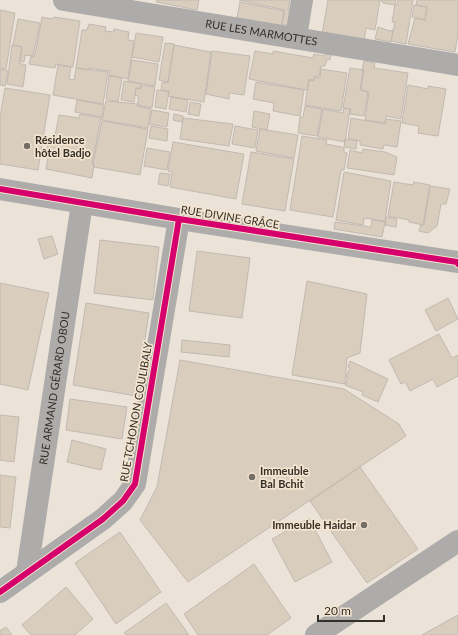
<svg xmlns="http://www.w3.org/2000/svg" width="458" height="635" font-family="Lato,sans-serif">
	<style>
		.building { fill: #d9cdbd; stroke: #c1bab2 }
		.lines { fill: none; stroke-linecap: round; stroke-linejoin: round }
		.minor { stroke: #adacaa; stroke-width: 22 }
		.cycleway-casing { stroke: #f3e4d0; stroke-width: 8 }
		.cycleway { stroke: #d6006c; stroke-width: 6 }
		.poi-dot { fill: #746e65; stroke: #f3e4d0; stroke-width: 1.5 }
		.labels { text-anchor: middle; stroke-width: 3.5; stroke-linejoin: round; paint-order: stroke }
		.street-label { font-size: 11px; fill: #342f27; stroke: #f3e4d0 }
		.poi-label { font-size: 11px; font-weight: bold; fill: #342f27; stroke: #f3e4d0; text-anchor: start }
	</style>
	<rect width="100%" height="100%" fill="#ebe3d8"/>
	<path class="building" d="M 157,0 L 199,0 L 197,10 L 156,2 Z
		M 239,0 L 290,0 L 288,10 L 293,10 L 289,23 L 285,25 L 282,24 L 285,10 Z
		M 328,0 L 380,0 L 375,30 L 366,28 L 364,42 L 322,34 Z
		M 381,0 L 396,0 L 395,5 L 383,3 Z
		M 398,0 L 413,0 L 406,44 L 391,41 L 395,22 L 392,22 L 395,5 L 397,5 Z
		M 417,0 L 458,0 L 458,34 L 455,52 L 408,44 L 415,18 L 425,20 L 427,7 L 416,5 Z
		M 240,2 L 284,11 L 281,26 L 237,18 Z
		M 414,5 L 427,7 L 425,20 L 412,17 Z
		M 0,10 L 15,13 L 6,69 L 0,68 Z
		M 42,17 L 53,19 L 54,17 L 80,21 L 73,67 L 56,64 L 55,68 L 29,64 L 31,56 L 34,57 L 36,50 Z
		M 18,19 L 40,23 L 33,56 L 25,55 L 24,62 L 20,61 L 22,47 L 13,45 Z
		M 89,24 L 106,27 L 105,31 L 113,32 L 114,29 L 129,32 L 128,40 L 134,41 L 128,79 L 109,75 L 110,71 L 89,68 L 89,70 L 76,68 L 82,30 L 87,30 Z
		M 378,27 L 390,31 L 393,30 L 391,42 L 375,39 Z
		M 136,33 L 163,37 L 159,62 L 132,57 Z
		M 165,43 L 174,44 L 168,82 L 159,80 Z
		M 12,45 L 22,47 L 19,63 L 26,65 L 23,87 L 7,84 Z
		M 174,45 L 211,52 L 204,102 L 168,96 L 169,91 L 161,90 L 162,82 L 168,83 Z
		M 212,51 L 250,56 L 244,95 L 229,93 L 229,99 L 206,94 Z
		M 255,51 L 273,54 L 273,51 L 313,58 L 314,54 L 324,56 L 325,54 L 331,55 L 330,60 L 327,59 L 325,66 L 321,66 L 319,76 L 314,76 L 314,80 L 309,79 L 307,90 L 249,79 Z
		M 132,60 L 158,64 L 155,86 L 128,81 Z
		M 364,61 L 375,63 L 374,68 L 408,73 L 401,119 L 386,116 L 385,123 L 365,120 L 369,92 L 361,90 L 364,70 L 362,70 Z
		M 58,65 L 71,67 L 69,79 L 74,80 L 76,68 L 108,72 L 103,104 L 53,95 Z
		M 350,68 L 363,70 L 360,90 L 368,92 L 364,116 L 350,114 L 351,109 L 343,108 Z
		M 0,69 L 8,71 L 5,86 L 0,85 Z
		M 321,69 L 347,73 L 341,111 L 305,105 L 309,80 L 314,81 L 315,77 L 320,78 Z
		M 109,76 L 122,78 L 118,102 L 106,99 Z
		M 124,81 L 141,84 L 140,88 L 136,88 L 134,102 L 121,100 Z
		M 256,82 L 304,90 L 300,116 L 273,111 L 274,103 L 253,99 Z
		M 141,85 L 155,87 L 152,108 L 138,105 L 138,96 L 135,95 L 136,88 L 141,89 Z
		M 408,85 L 428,89 L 428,86 L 446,89 L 438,136 L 418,133 L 419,126 L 402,123 Z
		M 5,88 L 50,95 L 38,170 L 0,164 L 0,117 Z
		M 157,90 L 169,92 L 166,109 L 155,107 Z
		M 171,97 L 188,100 L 186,112 L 169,109 Z
		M 77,100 L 104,105 L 102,117 L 75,112 Z
		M 106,101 L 138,104 L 137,106 L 151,109 L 148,128 L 102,120 Z
		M 190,102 L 201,104 L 199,116 L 188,114 Z
		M 305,106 L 322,109 L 317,136 L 298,133 L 300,117 L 303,117 Z
		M 344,108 L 350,109 L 345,142 L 318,137 L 323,109 L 343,113 Z
		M 152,110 L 169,113 L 167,127 L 149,124 Z
		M 254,111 L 270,114 L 267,130 L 252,127 Z
		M 80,114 L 101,118 L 92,164 L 94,164 L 92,178 L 46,169 L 49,151 L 47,150 L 48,140 L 54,141 L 59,115 L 79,118 Z
		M 174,114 L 183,116 L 182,122 L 173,120 Z
		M 183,118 L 233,124 L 229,146 L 180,139 Z
		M 351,118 L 385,124 L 386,119 L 401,121 L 397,147 L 384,145 L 383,149 L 360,145 L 360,141 L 348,138 Z
		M 102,121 L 148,129 L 140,175 L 94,167 L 93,164 Z
		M 151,126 L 168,129 L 167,141 L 149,138 Z
		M 235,126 L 258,130 L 255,148 L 232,144 Z
		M 260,129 L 298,135 L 294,158 L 256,151 Z
		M 302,136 L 327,140 L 326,144 L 342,147 L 344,148 L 344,152 L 347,153 L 344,170 L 341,170 L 333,217 L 290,210 Z
		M 345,139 L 357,141 L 356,149 L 344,147 Z
		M 173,142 L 244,154 L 236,199 L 170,187 L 172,172 L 168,171 Z
		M 147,148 L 170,152 L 167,170 L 144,166 Z
		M 363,149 L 385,152 L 397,157 L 394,175 L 347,168 L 350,150 L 362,153 Z
		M 251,152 L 294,159 L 285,211 L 242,204 Z
		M 344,172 L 391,181 L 385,221 L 364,218 L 363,225 L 336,220 Z
		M 160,173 L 170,174 L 168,186 L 158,184 Z
		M 394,182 L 413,185 L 414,182 L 430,185 L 423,225 L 409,222 L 409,220 L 388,216 Z
		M 430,186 L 450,189 L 446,204 L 441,204 L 437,226 L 428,233 L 419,231 L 421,224 L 424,225 Z
		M 386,217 L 397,219 L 396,227 L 385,225 Z
		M 372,220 L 385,222 L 382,237 L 334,229 L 335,222 L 371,227 Z
		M 52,236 L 58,254 L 44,259 L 38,239 Z
		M 100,240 L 159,247 L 153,300 L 94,293 Z
		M 197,251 L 250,258 L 242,318 L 189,311 Z
		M 307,281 L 367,294 L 360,353 L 347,358 L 345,384 L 292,375 Z
		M 0,283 L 49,293 L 28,390 L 0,384 Z
		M 448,298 L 458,319 L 436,331 L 425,310 Z
		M 86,303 L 149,313 L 136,396 L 73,385 Z
		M 439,334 L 452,358 L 458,355 L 458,376 L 437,387 L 433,379 L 410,391 L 405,382 L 401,384 L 389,360 Z
		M 182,340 L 230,345 L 229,357 L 181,352 Z
		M 180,360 L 344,389 L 399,424 L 406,436 L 188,582 L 140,520 L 157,487 Z
		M 350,361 L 388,379 L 378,402 L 362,395 L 363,392 L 345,385 L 348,378 L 346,377 L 350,368 L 348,367 Z
		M 70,399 L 127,407 L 122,439 L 66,430 Z
		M 0,415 L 19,417 L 14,462 L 0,460 Z
		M 72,440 L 106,449 L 101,470 L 67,462 Z
		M 360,467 L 418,549 L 367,583 L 310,501 Z
		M 0,475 L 16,477 L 10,528 L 0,527 Z
		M 309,518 L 332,562 L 295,582 L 272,539 Z
		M 120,532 L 161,592 L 116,624 L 75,563 Z
		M 254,564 L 291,618 L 267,635 L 198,635 L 184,614 Z
		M 66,587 L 93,619 L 75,635 L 31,635 L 22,625 Z
		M 166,603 L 189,635 L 126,635 L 124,633 Z
		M 458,615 L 458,635 L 422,635 Z
		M 6,627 L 12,635 L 0,635 L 0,631 Z"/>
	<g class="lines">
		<g class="minor">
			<path id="s1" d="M 64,0 L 458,65"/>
			<path d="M 296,37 L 302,0"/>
			<path d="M 0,189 L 179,219 L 457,262"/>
			<path id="s2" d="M 27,572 L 82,203"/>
			<path d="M 0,592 L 103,519 L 123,501 L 135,484 L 179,219"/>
			<path d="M 316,635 L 458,541"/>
		</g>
		<defs>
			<path id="cycleway" d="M 0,189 L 179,219 L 457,262 L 458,264
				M 0,592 L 103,519 L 123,501 L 135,484 L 179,219"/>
		</defs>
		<use href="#cycleway" class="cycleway-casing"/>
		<use href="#cycleway" class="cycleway"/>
	</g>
	<g class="poi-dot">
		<circle cx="27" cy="146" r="4"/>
		<circle cx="252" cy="477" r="4"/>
		<circle cx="364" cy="525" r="4"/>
	</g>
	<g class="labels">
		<g class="street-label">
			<text dy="4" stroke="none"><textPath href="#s1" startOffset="200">RUE LES MARMOTTES</textPath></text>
			<text transform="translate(230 217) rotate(9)" y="4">RUE DIVINE GRÂCE</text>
			<text dy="4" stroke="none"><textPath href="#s2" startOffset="186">RUE ARMAND GÉRARD OBOU</textPath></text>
			<text transform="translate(136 412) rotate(-80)" y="4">RUE TCHONON COULIBALY</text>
		</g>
		<g class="poi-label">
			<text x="35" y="144">Résidence<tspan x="35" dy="13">hôtel Badjo</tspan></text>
			<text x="260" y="475">Immeuble<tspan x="260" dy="13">Bal Bchit</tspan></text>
			<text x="356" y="529" text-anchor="end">Immeuble Haidar</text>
		</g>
	</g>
	<path d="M318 615v6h66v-6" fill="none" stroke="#342f27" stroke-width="2"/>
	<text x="324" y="615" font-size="12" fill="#342f27" stroke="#f3e4d0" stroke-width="3" paint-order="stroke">20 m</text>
</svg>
